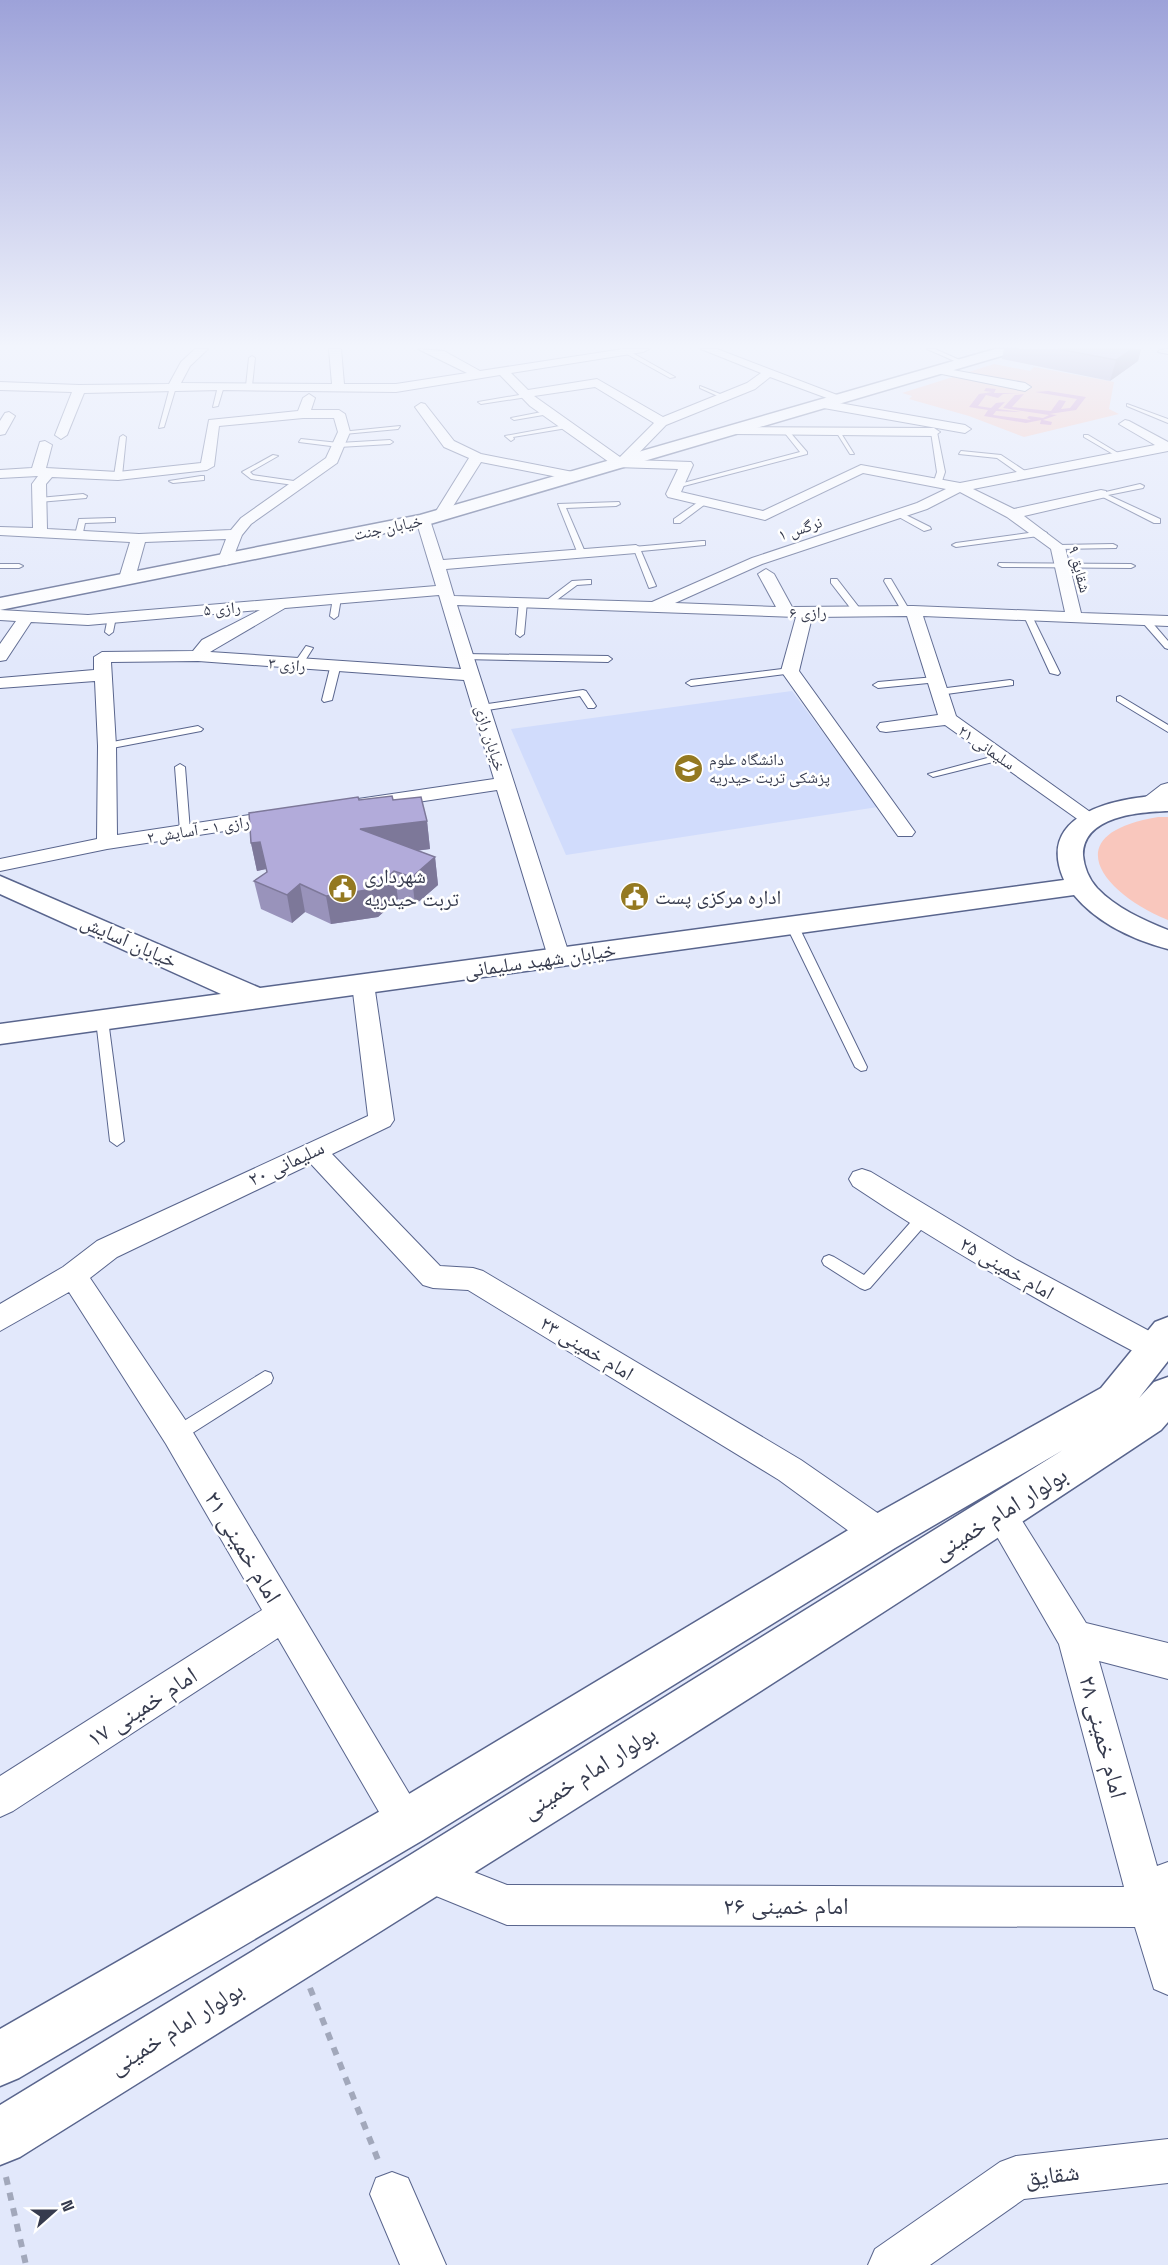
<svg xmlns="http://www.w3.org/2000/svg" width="1168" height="2265" font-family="'Space Grotesk','Noto Naskh Arabic',sans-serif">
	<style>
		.built { fill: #d1dcfc }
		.green { fill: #f9c7bd }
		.water { fill: #cc88c3 }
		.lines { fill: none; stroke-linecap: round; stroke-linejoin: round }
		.lane-casing { stroke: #59658d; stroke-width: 2 }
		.street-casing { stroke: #59658d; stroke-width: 2 }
		.secondary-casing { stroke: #59658d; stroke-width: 3 }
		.path { stroke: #a2a8bb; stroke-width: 6; stroke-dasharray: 8 8; stroke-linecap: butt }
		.lane { fill: #fff; fill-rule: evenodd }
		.street { fill: #fff; fill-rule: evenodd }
		.secondary { fill: #fff; fill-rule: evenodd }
		.wall { fill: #9993bb }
		.shaded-wall { fill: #7d7899 }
		.building { fill: #b2abda; stroke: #7d7899; stroke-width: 1.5 }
		.labels { text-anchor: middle; stroke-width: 5; stroke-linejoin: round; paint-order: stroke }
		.far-street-label { font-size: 16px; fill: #363b4e; stroke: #fff }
		.far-poi-label { font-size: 16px; fill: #363b4e; stroke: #fff; text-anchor: start }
		.poi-label { font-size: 20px; fill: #363b4e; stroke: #fff; text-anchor: start }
		.street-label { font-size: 20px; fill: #363b4e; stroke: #fff }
		.near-street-label { font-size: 24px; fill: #363b4e; stroke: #fff }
	</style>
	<rect width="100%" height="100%" fill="#e2e8fb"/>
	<path class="built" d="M 792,691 L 878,807 L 566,855 L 511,729 Z"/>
	<path class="green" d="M 994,364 L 1030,371 L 1034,367 L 1114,382 L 1109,409 L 1119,414 L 1024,437 L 969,416 L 909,399 L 912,396 L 902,393 Z
		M 1158,817 L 1168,817 L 1168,920 C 1102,893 1055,834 1158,817 Z"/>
	<path class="water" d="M 986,388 L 996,389 L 994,393 L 1020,393 L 1003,394 L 998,398 L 986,395 L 978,406 L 991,408 L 996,403 L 1005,402 L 998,409 L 1021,412 L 996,411 L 993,415 L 1031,420 L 1027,418 L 1029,416 L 1043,418 L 1049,415 L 1003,408 L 1015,395 L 1024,394 L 1012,407 L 1051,411 L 1059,400 L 1066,401 L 1061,409 L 1070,408 L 1077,399 L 1035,392 L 1048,391 L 1086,397 L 1076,410 L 1049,414 L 1057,415 L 1043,420 L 1052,422 L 1051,425 L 1040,424 L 1041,420 L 1026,423 L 984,416 L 988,410 L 969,407 L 979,394 L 992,392 L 984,391 Z"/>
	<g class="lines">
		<defs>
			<path id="lane" d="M 927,349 L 935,349 L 964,362 L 959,363 Z
				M 625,351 L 629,351 L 675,377 L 670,378 L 625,353 Z
				M 252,356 L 255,358 L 252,386 L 249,388 L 246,386 L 249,358 Z
				M 221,384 L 224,386 L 218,406 L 213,407 L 218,386 Z
				M 173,385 L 176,387 L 164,427 L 159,428 L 170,387 Z
				M 700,386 L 725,396 L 720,397 L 700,388 Z
				M 525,394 L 527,397 L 481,404 L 478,402 Z
				M 1127,404 L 1168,419 L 1168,423 L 1127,406 Z
				M 547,411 L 549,414 L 514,420 L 511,418 Z
				M 565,425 L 567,428 L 513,437 L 514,439 L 511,441 L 505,436 Z
				M 400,426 L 398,429 L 344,434 L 341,432 Z
				M 784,430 L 788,430 L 807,452 L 807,454 L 676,488 L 672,486 L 800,452 L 784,432 Z
				M 835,430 L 839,430 L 854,454 L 850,454 Z
				M 934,430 L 937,432 L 945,472 L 942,481 L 938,483 L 934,481 L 937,472 L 931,432 Z
				M 123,435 L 126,437 L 122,476 L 118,478 L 114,476 L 120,437 Z
				M 1084,435 L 1088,435 L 1123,456 L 1118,457 L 1084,437 Z
				M 301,439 L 339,443 L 390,440 L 393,442 L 390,444 L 339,447 L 299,442 Z
				M 961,451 L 1001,455 L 1031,475 L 1024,477 L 997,458 L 959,454 Z
				M 273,455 L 278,456 L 250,472 L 253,475 L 301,482 L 301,486 L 251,479 L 242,472 Z
				M 201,476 L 204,476 L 204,480 L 173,483 L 169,481 Z
				M 1140,484 L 1144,486 L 1143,488 L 1108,495 L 1160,519 L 1160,523 L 1154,523 L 1097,494 Z
				M 83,494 L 87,496 L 86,498 L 39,502 L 35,500 L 39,498 Z
				M 701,500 L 708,502 L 680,523 L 674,523 L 674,519 Z
				M 619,502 L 620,504 L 616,506 L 566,508 L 585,552 L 578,554 L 558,504 Z
				M 900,512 L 930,527 L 931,529 L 924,531 L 897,516 L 896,514 Z
				M 112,518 L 115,518 L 115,522 L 85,523 L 82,537 L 75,535 L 79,519 Z
				M 1043,531 L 1047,533 L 1046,535 L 956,547 L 952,545 L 956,543 Z
				M 702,541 L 705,541 L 705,545 L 641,551 L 656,586 L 649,588 L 633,547 Z
				M 1113,544 L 1117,546 L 1116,548 L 1058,549 L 1054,547 L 1058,545 Z
				M 999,563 L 1131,564 L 1135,566 L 1131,568 L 1002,567 L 998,565 Z
				M 0,564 L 19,564 L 23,566 L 19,568 L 0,568 Z
				M 831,579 L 837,579 L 861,610 L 861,614 L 855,614 L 831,583 Z
				M 885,579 L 891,579 L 910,611 L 909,613 L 903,613 L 884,581 Z
				M 588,580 L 591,580 L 591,584 L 577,585 L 550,605 L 543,603 L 572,581 Z
				M 337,595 L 341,598 L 338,616 L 334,619 L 330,616 L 333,598 Z
				M 523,599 L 527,602 L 524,634 L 520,637 L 516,634 L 519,602 Z
				M 1028,613 L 1032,616 L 1060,673 L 1058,675 L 1050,673 L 1024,616 Z
				M 112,614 L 116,617 L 113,632 L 109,635 L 105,632 L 108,617 Z
				M 1143,619 L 1149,619 L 1168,641 L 1168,649 L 1165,648 L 1143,623 Z
				M 306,646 L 313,648 L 301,667 L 295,667 L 293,665 Z
				M 465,654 L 608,656 L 612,659 L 608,662 L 462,659 L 462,655 Z
				M 335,665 L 340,668 L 332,700 L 324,702 L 322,700 L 330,668 Z
				M 790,668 L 795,671 L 793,673 L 691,686 L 686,683 L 691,680 Z
				M 935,677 L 940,680 L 938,682 L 878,688 L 873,685 L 878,682 Z
				M 1010,680 L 1013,681 L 1013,685 L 939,695 L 934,692 L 939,689 Z
				M 583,690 L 586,691 L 596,706 L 594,708 L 588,708 L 580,696 L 481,711 L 476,708 L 481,705 Z
				M 1120,696 L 1168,725 L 1168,732 L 1117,701 L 1117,697 Z
				M 198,726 L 203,729 L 201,731 L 107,749 L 102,746 L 107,743 Z
				M 1002,754 L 1007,757 L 1005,759 L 933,777 L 928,774 Z
				M 180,764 L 185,767 L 190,831 L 185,834 L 180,831 L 175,767 Z
				M 792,921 L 798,925 L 867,1067 L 866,1070 L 861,1071 L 855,1067 L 786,925 Z
				M 102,1016 L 108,1020 L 124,1141 L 117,1146 L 110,1141 L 96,1020 Z
				M 922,1213 L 927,1215 L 929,1219 L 927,1223 L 870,1288 L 865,1290 L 860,1288 L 824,1265 L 822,1261 L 824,1257 L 829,1255 L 834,1257 L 864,1275 L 917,1215 Z
				M 265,1371 L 271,1373 L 273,1378 L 271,1383 L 183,1439 L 177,1441 L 171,1439 L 169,1434 L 171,1429 Z"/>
			<path id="street" d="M 195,349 L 208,349 L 190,366 L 181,383 L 332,384 L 329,349 L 341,349 L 344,384 L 396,384 L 467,373 L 418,349 L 444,351 L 480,371 L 623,349 L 649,349 L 643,352 L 511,373 L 528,390 L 597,379 L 663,417 L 747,383 L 761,373 L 701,349 L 717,349 L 845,398 L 835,401 L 770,377 L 755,389 L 666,425 L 632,460 L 691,462 L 693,465 L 681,492 L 763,511 L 861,465 L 960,483 L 1155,445 L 1119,424 L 1125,420 L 1129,421 L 1168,442 L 1168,451 L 973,489 L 1014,509 L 1101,490 L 1106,491 L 1106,497 L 1024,516 L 1065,547 L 1081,613 L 1168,616 L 1168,626 L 923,616 L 956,716 L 1100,819 L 1097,823 L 1083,823 L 945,725 L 886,732 L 880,731 L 877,727 L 880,723 L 938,715 L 907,616 L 812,617 L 799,671 L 915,832 L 912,836 L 898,836 L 781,671 L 796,617 L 457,605 L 570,957 L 567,962 L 551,962 L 548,957 L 497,790 L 358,811 L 348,805 L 358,799 L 494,779 L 464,680 L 198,661 L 111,662 L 116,746 L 117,835 L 283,810 L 290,812 L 293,816 L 290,820 L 283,822 L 107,849 L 0,871 L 0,859 L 97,839 L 98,746 L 95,681 L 0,688 L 0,678 L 94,670 L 94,657 L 102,652 L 193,651 L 202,640 L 260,610 L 88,625 L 31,622 L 6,660 L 0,661 L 0,644 L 16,621 L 0,620 L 0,610 L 88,615 L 436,586 L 416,520 L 423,516 L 430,520 L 443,560 L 636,545 L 643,549 L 636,553 L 446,569 L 454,596 L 652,602 L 752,558 L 917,503 L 946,489 L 863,473 L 765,520 L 668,497 L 666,494 L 678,469 L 616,467 L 530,406 L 500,375 L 396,392 L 221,390 L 84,393 L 67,435 L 61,439 L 55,435 L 72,392 L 0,390 L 0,382 L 79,385 L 169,384 L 181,362 ZM 595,387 L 654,423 L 620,457 L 534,396 ZM 960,492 L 1007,517 L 1051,549 L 1065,612 L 913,606 L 792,607 L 774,574 L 766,569 L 758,574 L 776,607 L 675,603 L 762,564 L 927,509 ZM 439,595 L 461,669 L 210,652 L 285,608 Z
				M 1168,349 L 1168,354 L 1158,352 L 1160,350 Z
				M 936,367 L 1025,383 L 1031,387 L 1025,391 L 932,372 L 930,370 Z
				M 309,394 L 315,398 L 311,410 L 339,410 L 345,414 L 350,432 L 337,463 L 251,524 L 242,535 L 231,563 L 226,565 L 218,560 L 226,539 L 145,542 L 135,578 L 127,583 L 119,578 L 130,542 L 0,535 L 0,527 L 33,528 L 32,484 L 38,476 L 0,478 L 0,470 L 32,468 L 40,442 L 45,441 L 52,445 L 46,468 L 118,472 L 201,463 L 209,420 L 298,411 L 303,398 ZM 303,418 L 334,418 L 338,432 L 326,458 L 241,518 L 231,530 L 139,534 L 47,529 L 46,484 L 52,477 L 118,480 L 207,470 L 214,466 L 219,426 Z
				M 822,400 L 965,425 L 971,429 L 965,433 L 818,407 L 818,401 Z
				M 421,403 L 425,404 L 454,441 L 481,454 L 573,472 L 580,476 L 573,480 L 481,462 L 445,519 L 435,519 L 433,516 L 469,458 L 444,447 L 415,407 Z
				M 9,412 L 15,416 L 5,434 L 0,435 L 0,421 L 5,413 Z
				M 736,427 L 934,428 L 940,432 L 934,436 L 731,434 L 731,428 Z
				M 1168,783 L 1168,798 L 1156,806 L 1142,806 L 1139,802 L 1161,785 Z
				M 363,977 L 371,979 L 374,984 L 394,1120 L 390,1126 L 332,1154 L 440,1266 L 473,1268 L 483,1271 L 801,1460 L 892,1523 L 896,1534 L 892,1545 L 880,1549 L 868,1545 L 779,1480 L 468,1290 L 433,1288 L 423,1285 L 311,1164 L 117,1257 L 90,1278 L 188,1424 L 419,1810 L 425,1823 L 419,1836 L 406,1842 L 393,1836 L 278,1638 L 13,1811 L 0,1817 L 0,1776 L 262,1610 L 166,1444 L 69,1292 L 0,1331 L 0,1304 L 63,1267 L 97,1241 L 368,1116 L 352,984 L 355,979 Z
				M 862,1169 L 871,1172 L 1017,1260 L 1166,1340 L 1166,1358 L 1156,1361 L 1146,1358 C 1045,1305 947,1249 853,1186 L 849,1179 L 853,1172 Z
				M 1000,1499 L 1011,1503 L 1086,1623 L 1168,1643 L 1168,1679 L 1099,1661 L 1157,1866 L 1168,1862 L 1168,1995 L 1154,1989 L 1135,1927 L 507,1925 L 414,1887 L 409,1873 L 414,1859 L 428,1854 L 507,1885 L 1124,1887 L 1059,1644 L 984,1514 L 989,1503 Z
				M 1168,2139 L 1168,2183 L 1024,2199 L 930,2265 L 868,2265 L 875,2249 L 1000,2162 L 1016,2156 Z
				M 392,2172 L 408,2178 L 446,2265 L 400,2265 L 370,2194 L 376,2178 Z"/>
			<path id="secondary" d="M 995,349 L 1017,349 L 1015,352 L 430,524 L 0,610 L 0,598 L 420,515 Z
				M 1168,795 L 1168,811 C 1139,812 1083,816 1083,855 C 1084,867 1089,879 1097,888 C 1116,908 1143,920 1168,930 L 1168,949 C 1134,940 1097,923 1074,895 L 0,1044 L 0,1024 L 221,994 L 0,894 L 0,876 L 260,988 L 1064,880 C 1034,812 1119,797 1168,795 Z
				M 1168,1317 L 1168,1361 L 1139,1398 L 1154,1382 L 1168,1377 L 1168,1422 L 1161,1430 C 786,1680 402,1918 20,2157 L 0,2165 L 0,2105 L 410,1855 L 1063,1450 L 895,1548 L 423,1840 L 19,2078 L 0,2086 L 0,2029 L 389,1806 L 865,1520 L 1101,1388 L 1155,1322 Z"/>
		</defs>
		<use href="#lane" class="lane-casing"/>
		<use href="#street" class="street-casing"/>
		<use href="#secondary" class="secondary-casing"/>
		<path class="path" d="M 310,1988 L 380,2165
			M 6,2177 L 26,2265"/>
		<use href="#lane" class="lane"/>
		<use href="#street" class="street"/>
		<use href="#secondary" class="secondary"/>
	</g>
	<path class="wall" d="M 1004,349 L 1141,349 L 1138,361 L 1110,381 L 1002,359 Z
		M 359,800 L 393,800 L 427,821 L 430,849 L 416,851 L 435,857 L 438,885 L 415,905 L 398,899 L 378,917 L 331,924 L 305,912 L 292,923 L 261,909 L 254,881 L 267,872 L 266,869 L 257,871 L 251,843 Z"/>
	<path class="shaded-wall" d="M 1132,349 L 1141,349 L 1138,361 L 1110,381 L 1116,360 Z
		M 427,821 L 430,849 L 364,857 L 360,829 Z
		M 260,842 L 266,869 L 257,871 L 251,843 Z
		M 435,857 L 438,885 L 415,905 L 412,877 Z
		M 394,871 L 398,899 L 378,917 L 331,924 L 326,896 Z
		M 300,884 L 305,912 L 292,923 L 287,895 Z"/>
	<path class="building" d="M 1058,349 L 1132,349 L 1116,360 Z
		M 392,796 L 393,800 L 421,797 L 427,821 L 360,829 L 435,857 L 412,877 L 394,871 L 374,889 L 326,896 L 300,884 L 287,895 L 254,881 L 267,872 L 260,842 L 251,843 L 249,813 L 358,797 L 359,800 Z"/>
	<linearGradient id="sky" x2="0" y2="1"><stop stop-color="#9da2d9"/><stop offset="0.52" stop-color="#f2f5fd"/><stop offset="1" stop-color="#f2f5fd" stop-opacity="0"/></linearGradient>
	<rect width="1168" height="666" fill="url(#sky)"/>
	<defs>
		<symbol id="university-disc" viewBox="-11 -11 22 22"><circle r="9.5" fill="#947921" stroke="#fff"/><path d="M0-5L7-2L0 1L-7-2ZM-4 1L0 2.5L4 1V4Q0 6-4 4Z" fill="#fff"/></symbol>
		<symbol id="civic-disc" viewBox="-11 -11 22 22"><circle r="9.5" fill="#947921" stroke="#fff"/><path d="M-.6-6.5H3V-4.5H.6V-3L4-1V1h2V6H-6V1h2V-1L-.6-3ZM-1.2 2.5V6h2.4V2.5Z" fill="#fff"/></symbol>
	</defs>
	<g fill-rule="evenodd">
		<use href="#university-disc" x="672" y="752" width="33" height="33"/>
		<use href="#civic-disc" x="326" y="872" width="33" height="33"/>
		<use href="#civic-disc" x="618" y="880" width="33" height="33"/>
	</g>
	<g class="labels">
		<g class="far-street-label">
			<text transform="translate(388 527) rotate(-12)" y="6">خیابان جنت</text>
			<text transform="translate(800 528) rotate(-18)" y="6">نرگس ۱</text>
			<text transform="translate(1080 569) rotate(75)" y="6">شقایق ۹</text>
			<text transform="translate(222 608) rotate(-5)" y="6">رازی ۵</text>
			<text x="808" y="618">رازی ۶</text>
			<text transform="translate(287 664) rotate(5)" y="6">رازی ۳</text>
			<text transform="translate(491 738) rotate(73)" y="6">خیابان رازی</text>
			<text transform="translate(987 747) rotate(35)" y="6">سلیمانی ۲۱</text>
			<text transform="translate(198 829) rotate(-9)" y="6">رازی ۱ - آسایش ۲</text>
		</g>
		<g class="far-poi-label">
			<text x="709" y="765">دانشگاه علوم<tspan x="709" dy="18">پزشکی تربت حیدریه</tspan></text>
		</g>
		<g class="poi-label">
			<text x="364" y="883">شهرداری<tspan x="364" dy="23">تربت حیدریه</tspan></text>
			<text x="655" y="904">اداره مرکزی پست</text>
		</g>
		<g class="street-label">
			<text transform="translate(129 941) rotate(24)" y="7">خیابان آسایش</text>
			<text transform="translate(540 960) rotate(-8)" y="7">خیابان شهید سلیمانی</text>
			<text transform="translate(286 1163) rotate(-25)" y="7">سلیمانی ۲۰</text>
			<text transform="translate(1007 1268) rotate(30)" y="7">امام خمینی ۲۵</text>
			<text transform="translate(587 1348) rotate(31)" y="7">امام خمینی ۲۳</text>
		</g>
		<g class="near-street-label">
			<text transform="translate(1000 1513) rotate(-32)" y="8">بولوار امام خمینی</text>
			<text transform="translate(243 1547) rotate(59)" y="8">امام خمینی ۲۱</text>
			<text transform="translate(142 1707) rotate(-33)" y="8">امام خمینی ۱۷</text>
			<text transform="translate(1103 1737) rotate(75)" y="8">امام خمینی ۲۸</text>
			<text transform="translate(589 1772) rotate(-32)" y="8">بولوار امام خمینی</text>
			<text x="786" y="1914">امام خمینی ۲۶</text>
			<text transform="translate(176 2028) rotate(-32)" y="8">بولوار امام خمینی</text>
			<text transform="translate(1052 2175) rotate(-7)" y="8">شقایق</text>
		</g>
	</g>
	<g transform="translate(54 2211) rotate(69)" stroke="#ffffff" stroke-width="4.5" paint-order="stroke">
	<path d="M0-4.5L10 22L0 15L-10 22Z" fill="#363b4e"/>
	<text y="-9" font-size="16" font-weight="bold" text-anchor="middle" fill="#363b4e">N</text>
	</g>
</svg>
